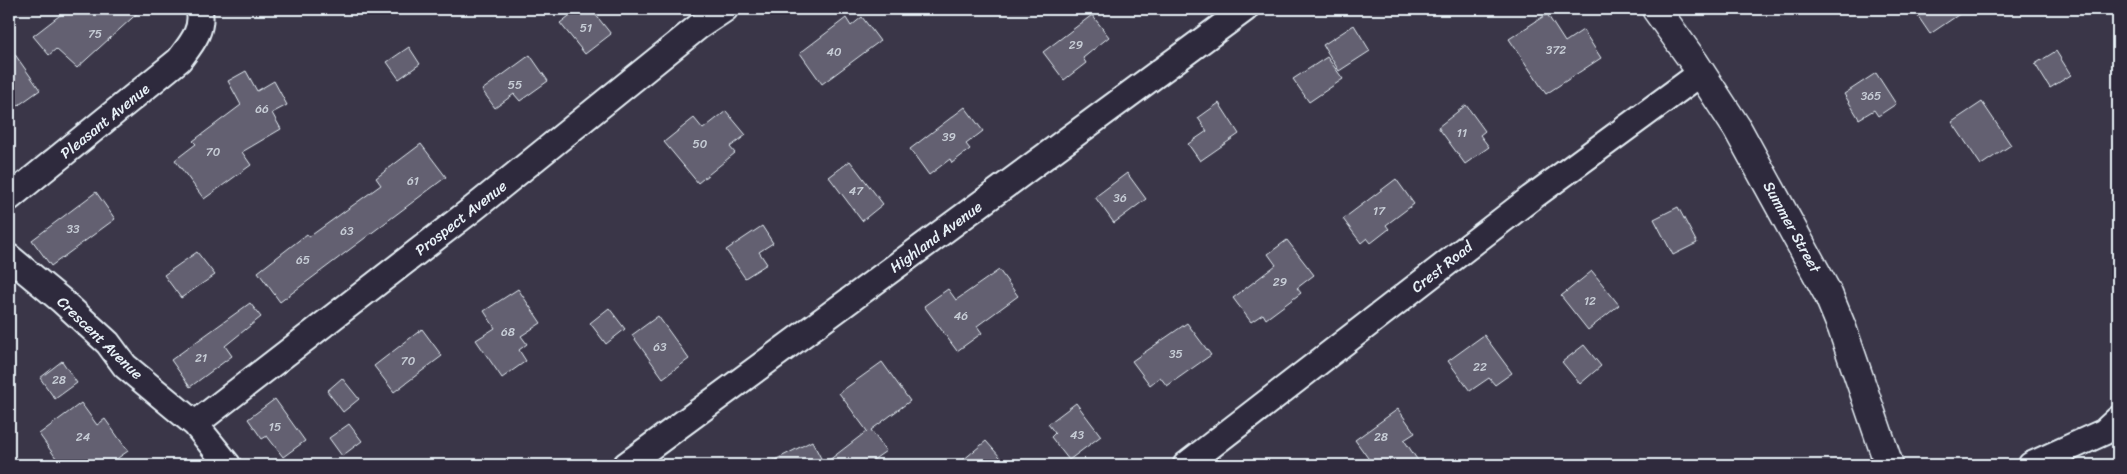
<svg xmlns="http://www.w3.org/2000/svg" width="2127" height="474" font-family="Sriracha,sans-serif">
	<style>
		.building { fill: #636171; stroke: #e8f1f8 }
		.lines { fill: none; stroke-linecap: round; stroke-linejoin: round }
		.street-casing { stroke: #e8f1f8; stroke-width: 29 }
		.secondary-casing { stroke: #e8f1f8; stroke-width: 31 }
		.street { stroke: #2f2a3d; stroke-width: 25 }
		.secondary { stroke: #2f2a3d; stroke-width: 28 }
		.labels { text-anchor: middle; stroke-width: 4; stroke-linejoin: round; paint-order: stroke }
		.number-label { font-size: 12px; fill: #c7cdd6 }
		.street-label { font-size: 15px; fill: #e8f1f8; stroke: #2f2a3d }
	</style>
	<rect width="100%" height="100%" fill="#3a3648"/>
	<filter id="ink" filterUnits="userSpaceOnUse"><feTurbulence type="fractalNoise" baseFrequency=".02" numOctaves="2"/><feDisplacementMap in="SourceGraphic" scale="10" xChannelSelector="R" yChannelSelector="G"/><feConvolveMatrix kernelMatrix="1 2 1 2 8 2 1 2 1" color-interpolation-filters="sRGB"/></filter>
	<g filter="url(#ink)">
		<path class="building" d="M 68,9 L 142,9 L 77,68 L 56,49 L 49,55 L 33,36 Z
			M 578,9 L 591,9 L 611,34 L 585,54 L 560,23 Z
			M 1913,9 L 1967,9 L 1930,34 Z
			M 1547,14 L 1565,42 L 1583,30 L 1601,58 L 1546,94 L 1509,39 Z
			M 1092,15 L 1109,37 L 1083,58 L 1086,63 L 1064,80 L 1043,52 Z
			M 862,17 L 880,41 L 822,84 L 800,53 L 846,18 L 851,26 Z
			M 1354,25 L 1370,51 L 1339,71 L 1323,45 Z
			M 9,46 L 40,90 L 9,112 Z
			M 409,47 L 420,64 L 399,79 L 387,62 Z
			M 2056,51 L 2071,75 L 2050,88 L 2035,64 Z
			M 530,55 L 548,81 L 520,101 L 514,94 L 495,108 L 482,90 Z
			M 1327,57 L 1343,79 L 1309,102 L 1293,79 Z
			M 246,71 L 257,91 L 274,81 L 287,105 L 272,113 L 281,129 L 242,152 L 251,165 L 204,199 L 175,160 L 196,144 L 193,141 L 241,105 L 228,81 Z
			M 1876,73 L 1896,104 L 1878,116 L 1874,110 L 1859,119 L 1844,94 Z
			M 1982,102 L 2011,145 L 1981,165 L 1952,122 Z
			M 1219,103 L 1239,134 L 1200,161 L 1188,144 L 1207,131 L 1198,118 Z
			M 1466,105 L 1485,131 L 1480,135 L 1489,147 L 1465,164 L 1438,127 Z
			M 965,107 L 983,131 L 966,144 L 970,149 L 952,163 L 950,159 L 929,175 L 910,149 Z
			M 726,111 L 746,135 L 730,147 L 735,153 L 698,183 L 664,142 L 694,118 L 703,129 Z
			M 421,144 L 446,177 L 280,302 L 258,272 L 307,234 L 309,237 L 381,185 L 376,178 Z
			M 850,161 L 883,204 L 862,221 L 829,177 Z
			M 1127,173 L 1146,199 L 1114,223 L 1095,197 Z
			M 1396,179 L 1414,204 L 1386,225 L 1389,229 L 1371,243 L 1367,238 L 1361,243 L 1343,219 Z
			M 96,192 L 115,219 L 51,266 L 32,240 Z
			M 1678,207 L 1697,243 L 1673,255 L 1654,219 Z
			M 762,226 L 773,243 L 759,252 L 767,264 L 745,278 L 726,250 Z
			M 1287,240 L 1314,275 L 1297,288 L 1301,293 L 1266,319 L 1263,314 L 1251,322 L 1233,298 L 1276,265 L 1268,254 Z
			M 197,252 L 215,275 L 181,298 L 164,275 Z
			M 999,270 L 1018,296 L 977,326 L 982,333 L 957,351 L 924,306 L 948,289 L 956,300 Z
			M 1592,271 L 1619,305 L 1588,330 L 1561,296 Z
			M 518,289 L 541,323 L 521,336 L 527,344 L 519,350 L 526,361 L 502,378 L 476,340 L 495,328 L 484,311 Z
			M 250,303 L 261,317 L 225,346 L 232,356 L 190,387 L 171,360 Z
			M 609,308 L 625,329 L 606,344 L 590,323 Z
			M 658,316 L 689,359 L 663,378 L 632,335 Z
			M 1187,323 L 1211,355 L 1167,386 L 1160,377 L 1150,385 L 1132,361 Z
			M 422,329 L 442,356 L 394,392 L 374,366 Z
			M 1484,335 L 1512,373 L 1495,385 L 1489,378 L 1470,391 L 1448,361 Z
			M 1584,345 L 1601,366 L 1580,384 L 1562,362 Z
			M 62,361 L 77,383 L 55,399 L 40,378 Z
			M 882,362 L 910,401 L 871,430 L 886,451 L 866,465 L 765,465 L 812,441 L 824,464 L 867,431 L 839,393 Z
			M 342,378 L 359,399 L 343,412 L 327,391 Z
			M 275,399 L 305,441 L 283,457 L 267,436 L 262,439 L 248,419 Z
			M 81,403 L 97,425 L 105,419 L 128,451 L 108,465 L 61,465 L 39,434 Z
			M 1076,403 L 1101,436 L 1069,460 L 1051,437 L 1055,433 L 1048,424 Z
			M 1398,409 L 1415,433 L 1404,440 L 1421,465 L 1373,465 L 1355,440 Z
			M 349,424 L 362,441 L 342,456 L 329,438 Z
			M 986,441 L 1007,465 L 957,465 Z"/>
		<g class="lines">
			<defs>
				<path id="street" d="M 9,198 L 179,60 C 191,44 204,30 199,9
					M 9,257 L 61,300 L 108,343 L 125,366 L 195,424 L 228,465
					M 195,424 L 474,208 L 698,27 L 725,9
					M 626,465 L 1245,9
					M 1186,465 L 1531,198 L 1701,73
					M 2031,465 L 2104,432 L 2118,419"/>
				<path id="secondary" d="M 1656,9 L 1694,62 L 1737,128 L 1828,294 L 1842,328 L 1889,465"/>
			</defs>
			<use href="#street" class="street-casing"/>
			<use href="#secondary" class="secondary-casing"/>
			<use href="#street" class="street"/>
			<use href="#secondary" class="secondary"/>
		</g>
	</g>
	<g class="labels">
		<g class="number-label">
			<text x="586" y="32">51</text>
			<text x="95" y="38">75</text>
			<text x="1076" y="49">29</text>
			<text x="1556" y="54">372</text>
			<text x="834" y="56">40</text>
			<text x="515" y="89">55</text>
			<text x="1871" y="100">365</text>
			<text x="262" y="113">66</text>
			<text x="1462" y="137">11</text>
			<text x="949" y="141">39</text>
			<text x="700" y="148">50</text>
			<text x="213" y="156">70</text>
			<text x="413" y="185">61</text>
			<text x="856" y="195">47</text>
			<text x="1120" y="202">36</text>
			<text x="1379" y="215">17</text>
			<text x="73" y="233">33</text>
			<text x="347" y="235">63</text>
			<text x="303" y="264">65</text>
			<text x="1280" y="286">29</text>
			<text x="1590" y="305">12</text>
			<text x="961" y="320">46</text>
			<text x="508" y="336">68</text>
			<text x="660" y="351">63</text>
			<text x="1176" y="358">35</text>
			<text x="201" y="362">21</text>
			<text x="408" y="365">70</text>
			<text x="1480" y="371">22</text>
			<text x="59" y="384">28</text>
			<text x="275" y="431">15</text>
			<text x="1077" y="439">43</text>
			<text x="83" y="441">24</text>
			<text x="1381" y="441">28</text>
		</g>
		<g class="street-label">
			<text transform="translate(105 121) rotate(-39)" y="5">Pleasant Avenue</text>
			<text transform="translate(461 218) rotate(-38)" y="5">Prospect Avenue</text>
			<text transform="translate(1792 227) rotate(61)" y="5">Summer Street</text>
			<text transform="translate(936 237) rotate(-36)" y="5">Highland Avenue</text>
			<text transform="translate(1442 267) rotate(-38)" y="5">Crest Road</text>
			<text transform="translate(100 338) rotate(44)" y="5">Crescent Avenue</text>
		</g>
	</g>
	<rect width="2127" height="474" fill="none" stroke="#2f2a3d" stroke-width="30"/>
	<rect x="15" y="15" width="2097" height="444" fill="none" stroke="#e8f1f8" stroke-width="2" filter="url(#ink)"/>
</svg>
